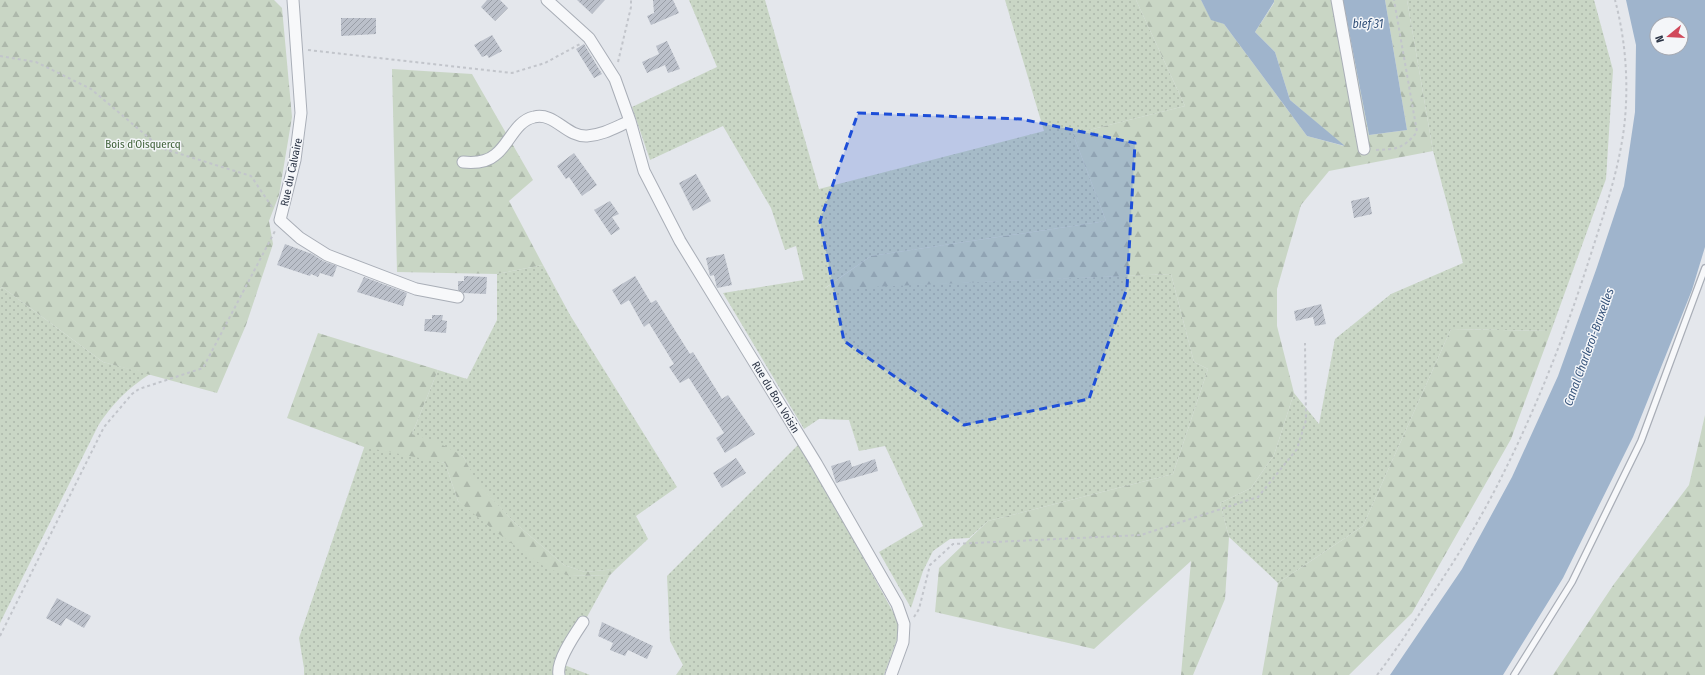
<svg xmlns="http://www.w3.org/2000/svg" width="1705" height="675" font-family="'Fira Sans Condensed',sans-serif">
	<style>
		.grass { fill: url(#grass-dots) }
		.forest { fill: url(#forest-firs) }
		.water { fill: #9fb4cc; fill-rule: evenodd }
		.building { fill: url(#building-hatch) }
		.lines { fill: none; stroke-linecap: round; stroke-linejoin: round }
		.lane-casing { stroke: #a9aeb7; stroke-width: 8 }
		.street-casing { stroke: #a9aeb7; stroke-width: 13 }
		.path { stroke: #c2c5cb; stroke-width: 2; stroke-dasharray: 3 3; stroke-linecap: butt }
		.lane { stroke: #f7f8fa; stroke-width: 5.5 }
		.street { stroke: #f7f8fa; stroke-width: 11 }
		.marked { fill: #1d4ed8; fill-opacity: 0.2; stroke: #1d4ed8; stroke-width: 3; stroke-dasharray: 8 5; stroke-linejoin: round }
		.labels { text-anchor: middle; stroke-width: 3; stroke-linejoin: round; paint-order: stroke }
		.park-label { font-size: 11px; fill: #3f6138; stroke: #f4f6f9 }
		.street-label { font-size: 11px; fill: #2b3445; stroke: #f4f6f9 }
		.water-label { font-size: 12px; font-style: italic; fill: #34527a; stroke: #f4f6f9 }
	</style>
	<defs>
		<pattern id="grass-dots" width="8" height="8" patternUnits="userSpaceOnUse"><rect width="8" height="8" fill="#c9d6c5"/><path d="M2 2h.1M6 6h.1" fill="none" stroke="#adb8ab" stroke-width="1.8" stroke-linecap="round"/></pattern>
		<pattern id="forest-firs" width="22" height="20" patternUnits="userSpaceOnUse"><rect width="22" height="20" fill="#c9d6c5"/><path d="M5 1l3.5 6h-7zM16 11l3.5 6h-7z" fill="#adb8ab"/></pattern>
		<pattern id="building-hatch" width="6" height="6" patternUnits="userSpaceOnUse"><rect width="6" height="6" fill="#bbc0ca"/><path d="M-1 1l2-2M0 6l6-6M5 7l2-2" fill="none" stroke="#989da6"/></pattern>
	</defs>
	<rect width="100%" height="100%" fill="#e4e7ec"/>
	<path class="grass" d="M 689,0 L 765,0 L 819,189 L 1044,131 L 1005,0 L 1136,0 L 1185,106 L 1073,134 L 1106,221 L 871,256 L 825,288 L 1171,274 L 1194,362 L 1208,369 L 1173,474 L 988,521 L 969,538 L 950,539 L 933,551 L 923,571 L 911,608 L 879,552 L 923,526 L 885,446 L 859,451 L 849,420 L 819,419 L 804,429 L 723,293 L 804,280 L 796,246 L 785,250 L 771,208 L 723,126 L 650,160 L 632,107 L 717,67 Z
		M 1407,0 L 1594,0 L 1613,70 L 1606,179 L 1551,331 L 1451,329 L 1363,526 L 1278,583 L 1229,537 L 1220,503 L 1251,488 L 1274,455 L 1294,393 L 1319,424 L 1335,339 L 1391,294 L 1463,263 L 1433,151 Z
		M 543,265 L 570,315 L 677,487 L 636,516 L 648,539 L 616,569 L 585,572 L 564,565 L 515,523 L 477,484 L 463,456 L 412,434 L 438,370 L 467,379 L 497,320 L 497,274 Z
		M 2,287 L 103,362 L 150,374 C 127,389 113,403 98,426 L 0,623 L 0,289 Z
		M 366,442 L 445,463 L 458,501 L 570,576 L 610,575 L 587,617 L 579,619 L 554,661 L 590,675 L 304,675 L 304,668 L 299,638 Z
		M 800,443 L 898,621 L 899,634 L 884,675 L 676,675 L 683,665 L 670,641 L 667,576 Z"/>
	<path class="forest" d="M 0,0 L 274,0 L 282,8 L 292,117 L 279,195 L 269,221 L 273,244 L 246,325 L 217,393 L 103,362 L 2,287 L 0,289 Z
		M 1136,0 L 1201,0 L 1211,19 L 1224,24 L 1307,136 L 1344,146 L 1290,100 L 1275,52 L 1255,32 L 1274,3 L 1274,0 L 1343,0 L 1369,135 L 1407,130 L 1385,0 L 1407,0 L 1433,151 L 1329,171 L 1301,205 L 1277,289 L 1277,326 L 1294,393 L 1274,455 L 1251,488 L 1220,503 L 1229,537 L 1225,599 L 1193,675 L 1181,675 L 1191,561 L 1094,649 L 935,612 L 939,568 L 988,521 L 1173,474 L 1208,369 L 1194,362 L 1171,274 L 824,289 L 871,256 L 1106,221 L 1073,134 L 1185,106 Z
		M 392,69 L 472,74 L 533,180 L 509,201 L 543,265 L 497,274 L 397,272 Z
		M 1451,329 L 1551,331 L 1511,439 L 1412,613 L 1349,675 L 1262,675 L 1278,583 L 1363,526 Z
		M 318,333 L 438,370 L 412,434 L 435,441 L 463,456 L 478,484 L 515,523 L 564,565 L 585,572 L 616,569 L 610,575 L 570,576 L 546,568 L 496,532 L 458,501 L 445,463 L 364,447 L 287,418 Z
		M 1705,415 L 1705,675 L 1553,675 L 1614,584 L 1689,485 Z"/>
	<path class="water" d="M 1201,0 L 1274,0 L 1274,2 L 1255,32 L 1275,52 L 1290,100 L 1345,146 L 1307,136 L 1224,24 L 1211,20 Z
		M 1343,0 L 1385,0 L 1407,130 L 1369,135 Z
		M 1626,0 L 1705,0 L 1705,247 L 1692,290 L 1633,437 L 1563,578 L 1503,675 L 1390,675 L 1462,569 L 1512,477 L 1558,376 L 1597,267 L 1624,186 L 1635,112 L 1636,45 ZM 1657,24 L 1681,24 L 1681,48 L 1657,48 Z"/>
	<path class="building" d="M 487,0 L 500,0 L 508,8 L 495,21 L 481,7 Z
		M 577,0 L 605,0 L 592,14 Z
		M 653,0 L 673,0 L 679,13 L 651,25 L 647,16 L 654,13 Z
		M 341,18 L 376,18 L 376,34 L 341,36 Z
		M 492,35 L 502,51 L 489,58 L 487,55 L 482,57 L 474,45 Z
		M 667,41 L 680,69 L 668,73 L 665,65 L 647,73 L 642,62 L 659,54 L 656,46 Z
		M 584,44 L 602,74 L 594,78 L 576,49 Z
		M 574,153 L 597,185 L 582,196 L 569,177 L 566,179 L 557,166 Z
		M 696,174 L 711,201 L 693,211 L 679,183 Z
		M 1369,197 L 1372,214 L 1354,218 L 1351,201 Z
		M 610,201 L 619,214 L 612,217 L 620,229 L 611,235 L 594,210 Z
		M 285,244 L 312,254 L 323,261 L 337,266 L 333,277 L 320,273 L 318,277 L 311,274 L 310,276 L 277,265 Z
		M 724,254 L 732,285 L 717,288 L 714,275 L 710,276 L 706,258 Z
		M 464,276 L 487,277 L 486,294 L 464,293 L 458,290 L 458,281 L 464,281 Z
		M 635,276 L 651,303 L 656,300 L 690,354 L 693,352 L 722,399 L 728,395 L 755,434 L 725,453 L 716,438 L 724,433 L 689,378 L 680,383 L 669,367 L 674,364 L 649,323 L 644,327 L 629,300 L 621,305 L 612,290 Z
		M 364,277 L 407,293 L 403,306 L 357,292 Z
		M 1321,304 L 1326,324 L 1315,326 L 1313,317 L 1296,321 L 1294,311 Z
		M 432,315 L 443,315 L 442,320 L 447,321 L 446,333 L 424,331 L 425,319 L 432,319 Z
		M 736,458 L 746,473 L 722,488 L 713,473 Z
		M 875,459 L 878,471 L 836,483 L 831,466 L 850,460 L 852,467 Z
		M 57,598 L 91,616 L 84,628 L 66,618 L 61,626 L 46,618 Z
		M 602,622 L 653,646 L 647,659 L 628,650 L 625,656 L 610,650 L 613,643 L 598,636 Z"/>
	<g class="lines">
		<defs>
			<path id="lane" d="M 1514,675 L 1572,582 L 1641,441 L 1705,268"/>
			<path id="street" d="M 293,0 L 301,113 L 295,160 L 280,220 L 300,238 L 327,255 L 416,289 L 458,297
				M 547,0 L 589,38 L 615,79 L 630,121 L 644,171 L 680,241 L 816,463 L 897,604 L 904,624 L 903,642 L 891,675
				M 1337,0 L 1364,149
				M 463,162 C 473,163 487,162 495,155 C 509,145 515,121 534,117 C 555,112 566,137 587,136 C 603,135 616,127 630,121
				M 559,675 C 556,661 575,634 583,622"/>
		</defs>
		<use href="#lane" class="lane-casing"/>
		<use href="#street" class="street-casing"/>
		<path class="path" d="M 308,50 L 512,73 L 545,63 L 580,44
			M 0,56 L 36,62 L 91,89 L 161,148 L 251,176 L 272,207
			M 618,62 L 631,7 L 631,0
			M 1376,150 C 1397,149 1403,149 1417,132 L 1394,0
			M 914,617 L 919,609 L 930,565 L 953,544 L 1141,535 L 1258,497 L 1297,449 L 1306,420 L 1305,343
			M 0,636 L 104,427 L 132,394 L 139,389 L 203,368 L 275,231
			M 1377,675 C 1395,652 1411,627 1427,602 C 1455,561 1482,517 1504,472 C 1538,404 1566,332 1589,260 C 1603,216 1618,174 1624,128 C 1629,86 1626,41 1615,0"/>
		<use href="#lane" class="lane"/>
		<use href="#street" class="street"/>
	</g>
	<path class="marked" d="M 858,113 L 1021,119 L 1135,143 L 1127,288 L 1089,399 L 964,425 L 844,341 L 820,221 Z"/>
	<g class="labels">
		<g class="park-label">
			<text x="143" y="148">Bois d'Oisquercq</text>
		</g>
		<g class="street-label">
			<text transform="translate(291 172) rotate(-78)" y="4">Rue du Calvaire</text>
			<text transform="translate(776 397) rotate(59)" y="4">Rue du Bon Voisin</text>
		</g>
		<g class="water-label">
			<text x="1368" y="28">bief 31</text>
			<text transform="translate(1589 347) rotate(-70)" y="4">Canal Charleroi-Bruxelles</text>
		</g>
	</g>
	<g transform="translate(1669 36) rotate(252)"><circle r="19" fill="#f4f6f9" stroke="#a4a8b1"/>
	<path d="M0-3L7 15L0 10L-7 15Z" fill="#d1495b"/>
	<text y="-6" font-size="11" font-weight="bold" text-anchor="middle" fill="#2b3445">N</text>
	</g>
</svg>
